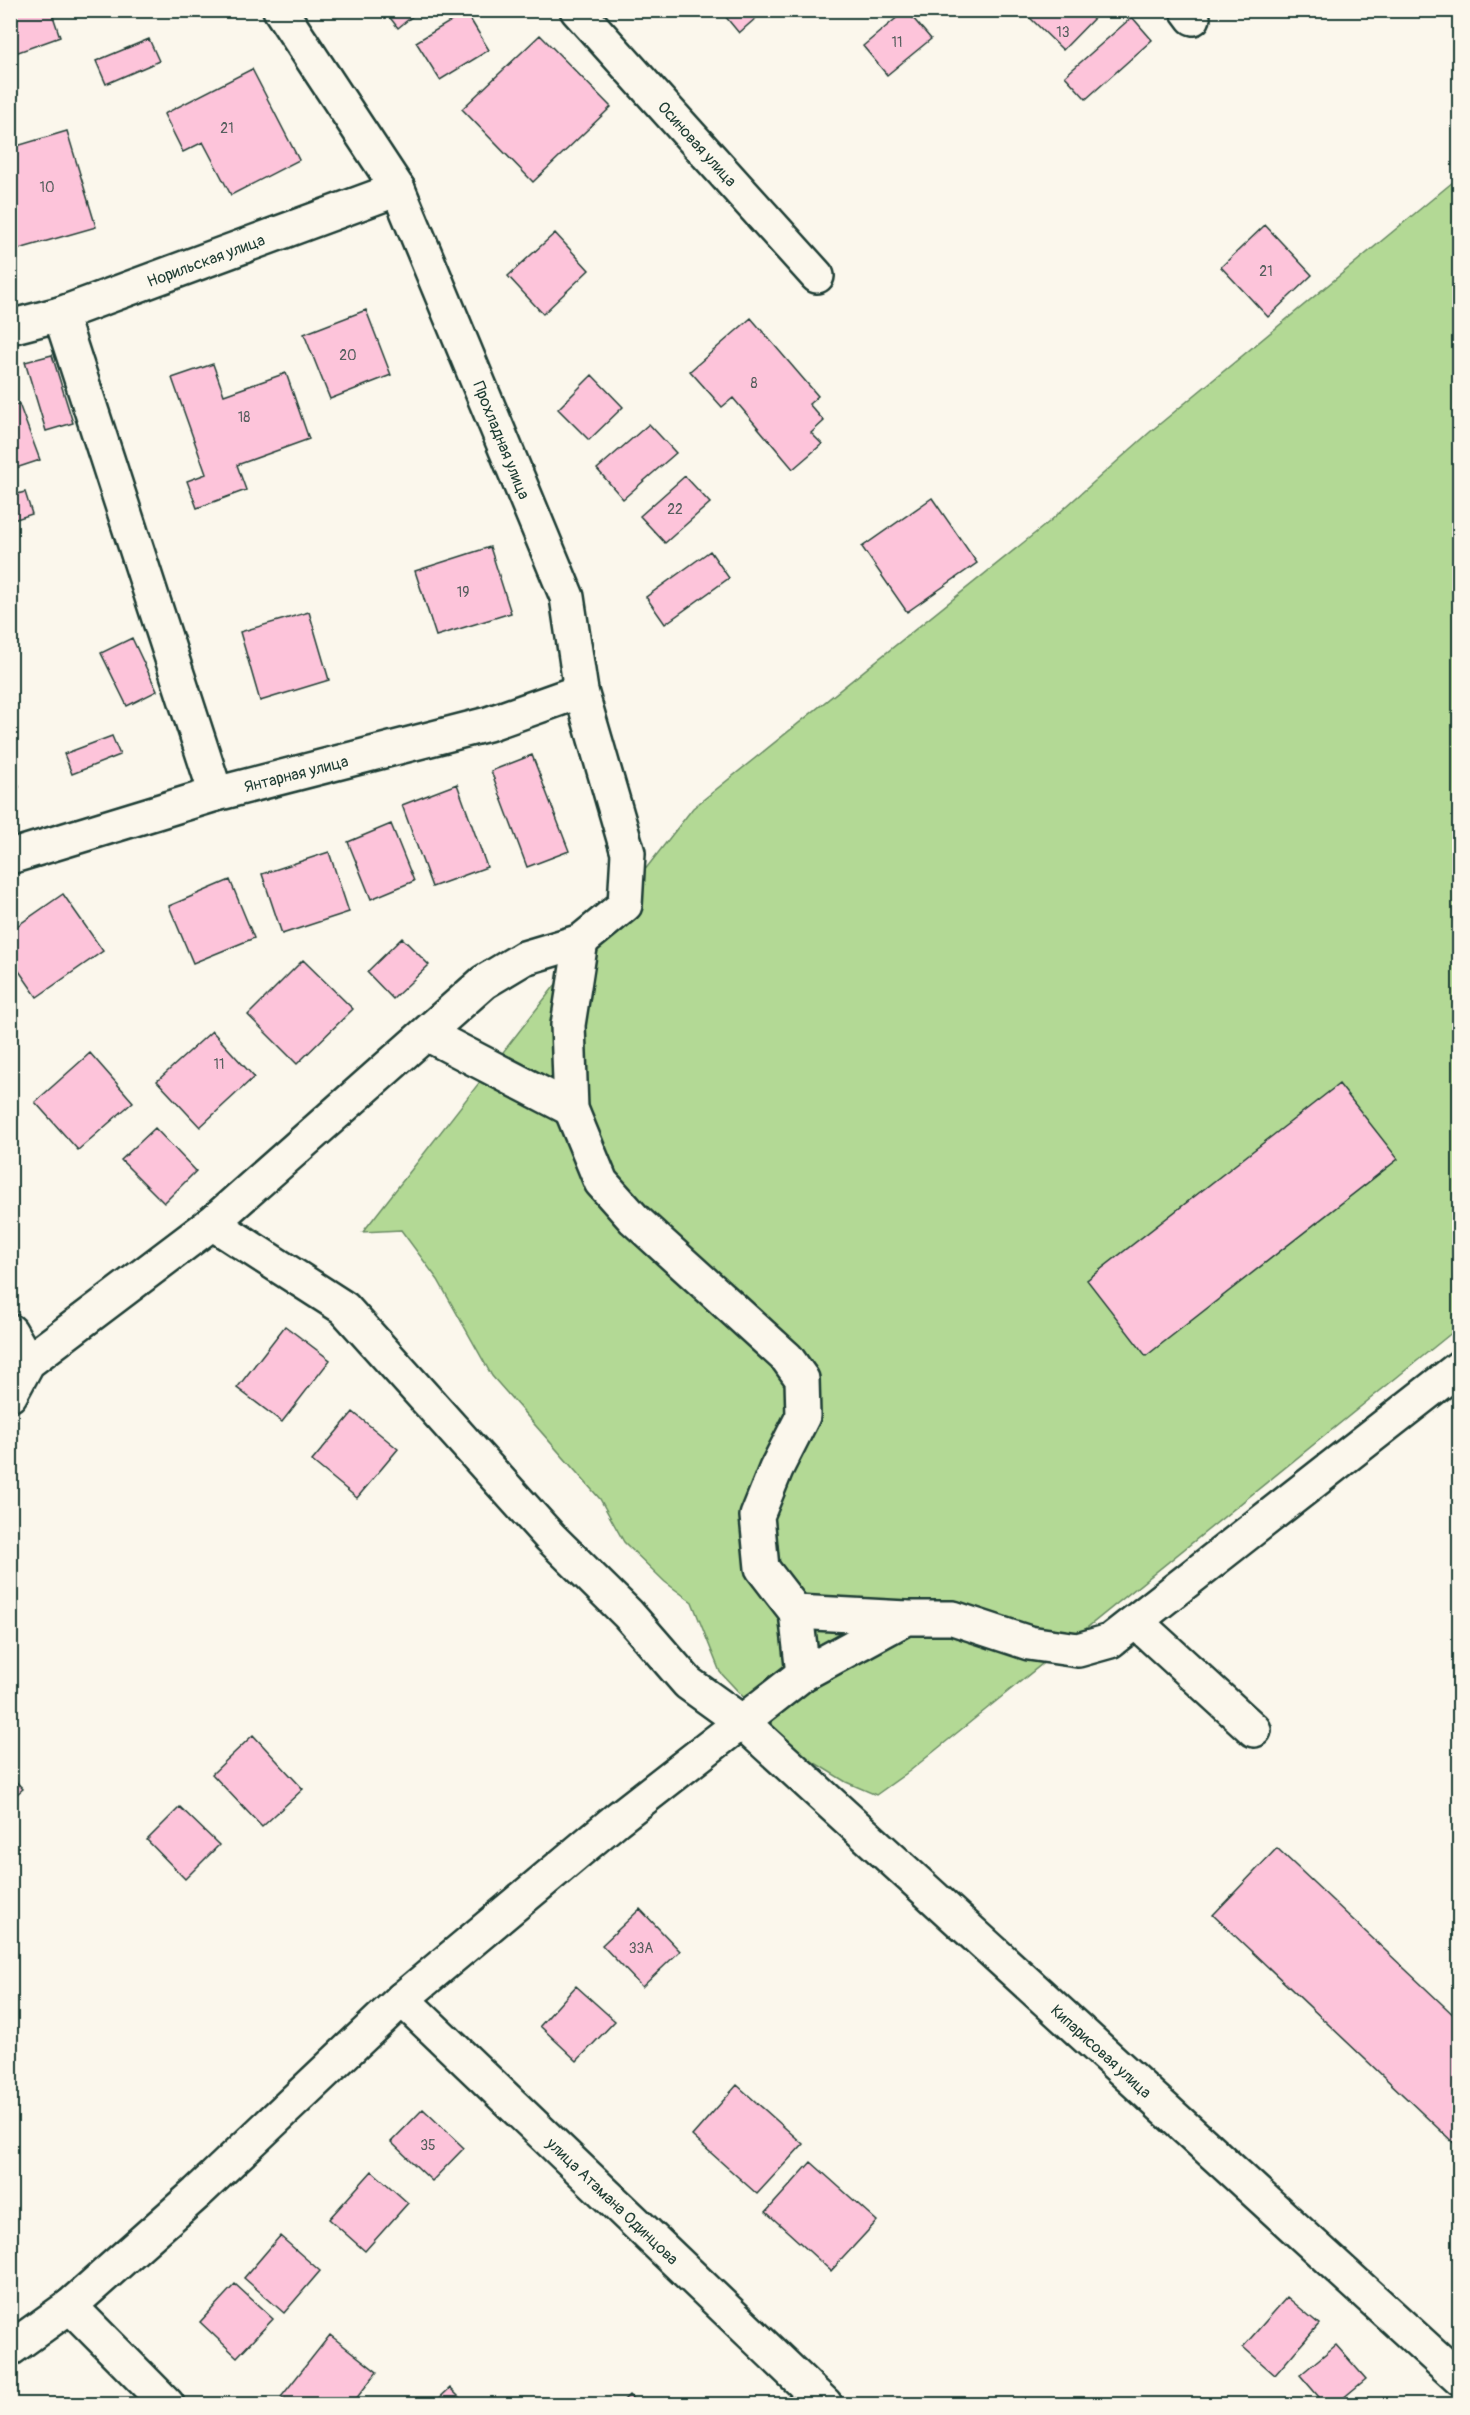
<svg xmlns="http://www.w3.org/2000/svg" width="1470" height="2415" font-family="Pangolin,sans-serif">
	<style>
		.green { fill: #b3d995; stroke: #698b64; stroke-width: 1.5 }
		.building { fill: #fdc4da; stroke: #1f3d34; stroke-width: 1.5 }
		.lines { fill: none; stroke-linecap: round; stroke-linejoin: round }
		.minor-casing { stroke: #1f3d34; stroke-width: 38 }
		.minor { stroke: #fbf7ec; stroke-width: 33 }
		.labels { text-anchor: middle; stroke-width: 4.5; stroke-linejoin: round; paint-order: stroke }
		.number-label { font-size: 14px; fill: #565f5e }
		.street-label { font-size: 16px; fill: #1f3d34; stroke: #fbf7ec }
	</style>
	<rect width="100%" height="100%" fill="#fbf7ec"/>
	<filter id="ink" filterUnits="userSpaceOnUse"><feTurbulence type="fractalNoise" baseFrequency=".0167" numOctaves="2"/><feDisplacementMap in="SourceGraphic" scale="12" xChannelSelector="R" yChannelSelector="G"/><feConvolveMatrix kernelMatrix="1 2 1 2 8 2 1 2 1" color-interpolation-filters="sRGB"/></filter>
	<g filter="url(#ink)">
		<path class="green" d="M 1459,177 L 1459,1327 L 911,1770 L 876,1795 L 846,1782 L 792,1749 L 720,1672 L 692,1602 L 665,1582 L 624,1542 L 600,1499 L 492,1376 L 438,1280 L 401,1230 L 363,1232 L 693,808 L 1049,522 L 1150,432 Z"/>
		<path class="building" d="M 10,10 L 51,10 L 60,37 L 10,55 Z
			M 384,10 L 420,10 L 398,28 Z
			M 720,10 L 765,10 L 739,33 Z
			M 906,10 L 931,39 L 887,75 L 863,46 Z
			M 1028,10 L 1102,10 L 1063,50 L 1025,13 Z
			M 466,12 L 489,50 L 440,80 L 416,42 Z
			M 1132,17 L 1152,40 L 1086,99 L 1065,76 Z
			M 540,35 L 611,107 L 533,182 L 462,109 Z
			M 149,39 L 159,61 L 106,84 L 96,61 Z
			M 252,69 L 299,160 L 231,195 L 203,142 L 183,152 L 164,114 Z
			M 67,131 L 96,227 L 12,251 L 10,148 Z
			M 1265,225 L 1312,275 L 1268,317 L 1221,267 Z
			M 555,233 L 589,270 L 543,314 L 508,276 Z
			M 366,310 L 391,375 L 330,399 L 304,334 Z
			M 751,318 L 818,396 L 809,404 L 824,421 L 811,433 L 822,444 L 793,469 L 733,398 L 722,407 L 690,371 Z
			M 52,355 L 73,423 L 46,431 L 25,362 Z
			M 213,364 L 224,395 L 286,373 L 309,439 L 237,465 L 246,490 L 197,508 L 187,481 L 206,474 L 172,378 Z
			M 592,375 L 623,407 L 589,440 L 558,409 Z
			M 19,404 L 40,460 L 10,470 L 10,407 Z
			M 649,424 L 676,453 L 623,499 L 597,469 Z
			M 685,476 L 710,503 L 665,543 L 640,516 Z
			M 25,492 L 32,514 L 10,521 L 10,496 Z
			M 932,498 L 977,563 L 907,612 L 862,547 Z
			M 490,547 L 511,613 L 436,636 L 415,571 Z
			M 710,551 L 729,578 L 665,624 L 646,597 Z
			M 309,612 L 329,680 L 260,701 L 240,632 Z
			M 132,638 L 157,691 L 127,706 L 101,653 Z
			M 112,736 L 120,755 L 72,774 L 64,754 Z
			M 532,755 L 569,851 L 527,867 L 491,771 Z
			M 10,760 L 19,787 L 10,790 Z
			M 457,784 L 487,867 L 432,887 L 402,805 Z
			M 391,824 L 414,881 L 371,899 L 348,842 Z
			M 329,852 L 349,912 L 282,934 L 262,874 Z
			M 230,880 L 254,938 L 193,963 L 169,906 Z
			M 63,894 L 103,951 L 37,997 L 10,958 L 10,931 Z
			M 402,938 L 429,965 L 393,999 L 367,972 Z
			M 303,960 L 353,1009 L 297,1064 L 248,1015 Z
			M 212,1031 L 254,1077 L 200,1127 L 157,1081 Z
			M 90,1053 L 133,1102 L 78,1150 L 35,1102 Z
			M 1339,1084 L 1398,1159 L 1146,1356 L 1087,1280 Z
			M 155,1128 L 196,1171 L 164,1203 L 121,1160 Z
			M 285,1326 L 330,1360 L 282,1422 L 237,1388 Z
			M 353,1412 L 398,1449 L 357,1498 L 312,1461 Z
			M 253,1735 L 303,1789 L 262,1827 L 212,1774 Z
			M 10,1775 L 23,1789 L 10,1800 Z
			M 180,1807 L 219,1845 L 185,1879 L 147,1840 Z
			M 1277,1848 L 1460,2021 L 1460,2149 L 1213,1915 Z
			M 640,1909 L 680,1951 L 642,1987 L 602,1945 Z
			M 576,1986 L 615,2021 L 577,2061 L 540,2026 Z
			M 10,2041 L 17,2048 L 10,2054 Z
			M 737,2085 L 803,2144 L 757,2194 L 692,2136 Z
			M 423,2109 L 464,2148 L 432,2181 L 391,2142 Z
			M 811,2162 L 877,2221 L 831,2271 L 766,2212 Z
			M 372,2171 L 408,2203 L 365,2251 L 329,2219 Z
			M 280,2236 L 320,2271 L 284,2313 L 244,2278 Z
			M 235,2284 L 273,2319 L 237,2357 L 200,2322 Z
			M 1287,2297 L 1319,2324 L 1275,2375 L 1243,2347 Z
			M 330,2335 L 377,2372 L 352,2404 L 291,2404 L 281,2397 Z
			M 1336,2345 L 1366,2379 L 1336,2404 L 1325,2404 L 1300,2375 Z
			M 450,2388 L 466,2404 L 433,2404 Z
			M 629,2395 L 638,2404 L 620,2404 Z"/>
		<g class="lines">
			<defs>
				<g id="minor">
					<path id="s1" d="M 577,10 L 817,276"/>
					<path d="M 1187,10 L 1193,18"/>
					<path d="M 60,314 L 216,794"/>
					<path id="s2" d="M 10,327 L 60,314 L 398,189"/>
					<path id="s3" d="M 10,857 L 216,794 L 488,724 L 581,691"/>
					<path d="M 581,941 L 568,1025 L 571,1109 L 601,1182 L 634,1219 L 787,1358 L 802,1379 L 803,1416 L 776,1469 L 757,1516 L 762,1568 L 796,1612 L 906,1618"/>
					<path d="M 427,1034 L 571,1109"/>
					<path id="s4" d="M 212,1223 L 344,1308 L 550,1537 L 628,1614 L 688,1683 L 742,1722 L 1460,2379"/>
					<path d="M 10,1331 L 28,1362"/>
					<path d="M 10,1395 L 28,1362 L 212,1223 L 484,982 L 524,958 L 581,941 L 625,905 L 628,853 L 581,691 L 567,597 L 398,189 L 280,10"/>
					<path d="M 796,1612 L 803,1674"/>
					<path d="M 1136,1622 L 1254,1730"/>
					<path id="s5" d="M 402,1999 L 825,2404"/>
					<path d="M 70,2306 L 167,2404"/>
					<path d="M 10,2349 L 70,2306 L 197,2193 L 402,1999 L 616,1820 L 803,1674 L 906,1618 L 953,1618 L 1029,1643 L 1078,1650 L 1110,1641 L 1460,1367"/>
				</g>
			</defs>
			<use href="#minor" class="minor-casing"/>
			<use href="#minor" class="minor"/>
		</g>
	</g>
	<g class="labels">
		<g class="number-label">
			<text x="1063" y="37">13</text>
			<text x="897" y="47">11</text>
			<text x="227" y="133">21</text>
			<text x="47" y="192">10</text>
			<text x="1266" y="276">21</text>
			<text x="348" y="360">20</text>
			<text x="754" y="388">8</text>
			<text x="244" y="422">18</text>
			<text x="675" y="514">22</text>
			<text x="463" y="597">19</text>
			<text x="219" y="1069">11</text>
			<text x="641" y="1953">33А</text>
			<text x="428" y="2150">35</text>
		</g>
		<g class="street-label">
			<text dy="6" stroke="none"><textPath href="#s1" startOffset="180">Осиновая улица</textPath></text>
			<text dy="6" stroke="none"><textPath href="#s2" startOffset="207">Норильская улица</textPath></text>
			<text transform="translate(502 440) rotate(68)" y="6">Прохладная улица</text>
			<text dy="6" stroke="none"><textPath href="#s3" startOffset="298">Янтарная улица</textPath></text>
			<text dy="6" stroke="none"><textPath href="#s4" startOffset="1220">Кипарисовая улица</textPath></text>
			<text dy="6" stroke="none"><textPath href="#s5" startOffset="292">улица Атамана Одинцова</textPath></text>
		</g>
	</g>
	<rect width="1470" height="2415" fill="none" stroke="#fbf7ec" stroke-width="36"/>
	<rect x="18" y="18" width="1434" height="2379" fill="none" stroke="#1f3d34" stroke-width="2" filter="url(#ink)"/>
</svg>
